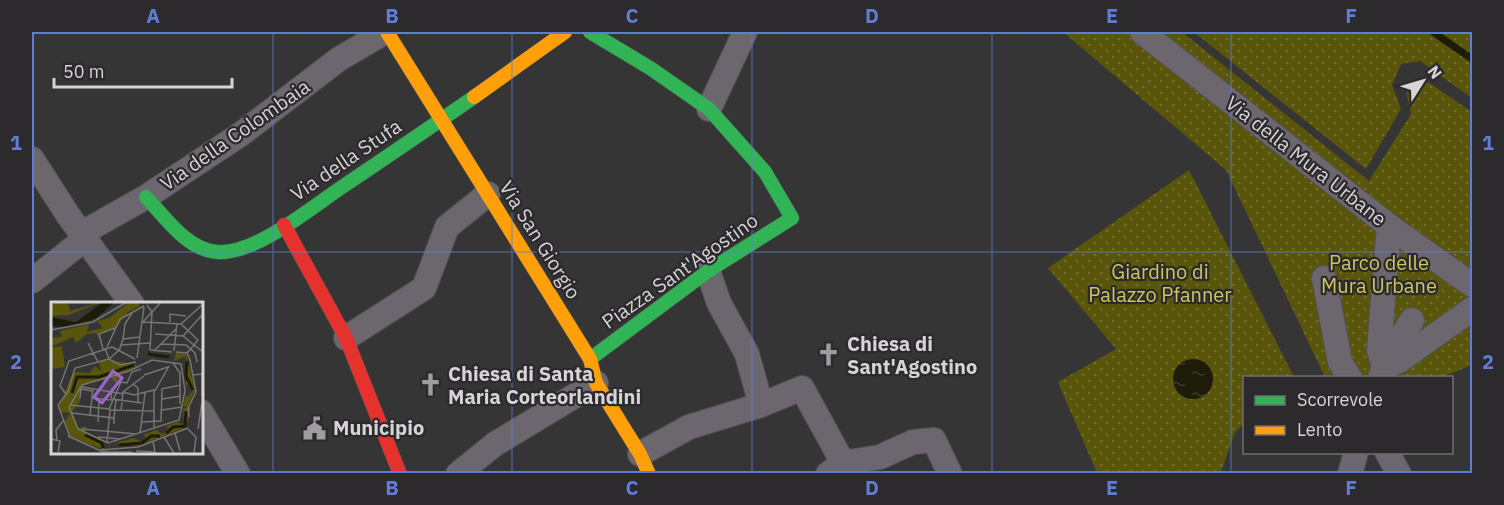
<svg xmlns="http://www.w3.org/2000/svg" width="1504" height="505" font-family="'IBM Plex Sans',sans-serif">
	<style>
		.green { fill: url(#green-dots) }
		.water { fill: url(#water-ripples) }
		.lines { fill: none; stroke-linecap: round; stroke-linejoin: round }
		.stream { stroke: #1d1c08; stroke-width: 7 }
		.street-casing { stroke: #535253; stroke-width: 26 }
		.fast-casing { stroke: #535253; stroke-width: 15 }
		.slow-casing { stroke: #535253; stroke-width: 15 }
		.jam-casing { stroke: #535253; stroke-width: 15 }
		.street { stroke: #6c666f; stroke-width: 24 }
		.fast { stroke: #30b455; stroke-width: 14 }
		.slow { stroke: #ff9f0a; stroke-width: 14 }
		.jam { stroke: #e5322d; stroke-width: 14 }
		.grid { fill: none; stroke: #5e7dd7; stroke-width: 1.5; stroke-opacity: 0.55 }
		.labels { text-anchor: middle; stroke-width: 4.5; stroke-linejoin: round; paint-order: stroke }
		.street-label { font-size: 20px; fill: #d6d4d6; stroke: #2c2a2d }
		.park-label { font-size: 20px; fill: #cbc75e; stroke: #2c2a2d }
		.poi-label { font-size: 20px; font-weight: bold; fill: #d6d4d6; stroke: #2c2a2d; text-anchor: start }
		.inset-river { fill: none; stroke: #1d1c08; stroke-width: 3 }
		.inset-road { fill: none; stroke: #767576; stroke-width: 1.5 }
		.view { fill: #9b67c7; fill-opacity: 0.15; stroke: #9b67c7; stroke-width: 3 }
		.inset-edge { fill: none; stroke: #d6d4d6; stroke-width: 3 }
		.neatline { fill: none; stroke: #5e7dd7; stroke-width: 2 }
		.grid-label { font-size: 20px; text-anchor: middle; font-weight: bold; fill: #5e7dd7 }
	</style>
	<defs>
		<pattern id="green-dots" width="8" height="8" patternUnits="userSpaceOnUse" patternTransform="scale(1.5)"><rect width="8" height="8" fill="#59550a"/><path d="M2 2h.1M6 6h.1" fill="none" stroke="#706d2d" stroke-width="1.8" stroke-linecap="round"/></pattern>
		<pattern id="water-ripples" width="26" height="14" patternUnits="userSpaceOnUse" patternTransform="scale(1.5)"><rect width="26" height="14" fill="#1d1c08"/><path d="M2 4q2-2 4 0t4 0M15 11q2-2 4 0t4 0" fill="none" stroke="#3d3c2b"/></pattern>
	</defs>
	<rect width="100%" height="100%" fill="#363536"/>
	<path class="green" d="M 1063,32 L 1182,32 L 1369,181 L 1411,114 L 1406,90 L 1422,78 L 1472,112 L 1472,365 L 1442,377 L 1325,377 L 1226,170 Z
		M 1194,32 L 1472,32 L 1472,98 L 1420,61 L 1401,64 L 1392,85 L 1401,109 L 1366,169 Z
		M 1189,170 L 1294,377 L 1244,378 L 1244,423 L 1234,434 L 1221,473 L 1097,473 L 1058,382 L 1116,349 L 1048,268 Z"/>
	<path class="water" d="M1173 379a20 20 0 1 1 40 0a20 20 0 1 1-40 0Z"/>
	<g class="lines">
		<path class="stream" d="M 1433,32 L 1472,59"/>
		<defs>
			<path id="street" d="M 1142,32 L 1389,226 L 1472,285
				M 709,109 L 745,32
				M 32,159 L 68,215 L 132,304
				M 82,233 L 146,197 L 241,134 L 339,59 L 385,32
				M 708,271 L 719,303 L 747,354 L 761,405 L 802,388 L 843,463
				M 1324,278 L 1340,362 L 1350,378
				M 32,281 L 86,238
				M 346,338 L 424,288 L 447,227 L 488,194
				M 1384,366 L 1379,350 L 1389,226
				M 1384,366 L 1412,320
				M 1380,378 L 1384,366 L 1399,361 L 1472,309
				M 201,412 L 238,474
				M 1387,452 L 1399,474
				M 640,454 L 689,427 L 761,405
				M 458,474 L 495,444 L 596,383
				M 828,474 L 843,463 L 880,457 L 913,442 L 934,440 L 950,474
				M 1350,474 L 1356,452"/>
			<path id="fast" d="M 590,32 L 650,68 L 709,109 L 765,172 L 792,218 L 708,271 L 590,359
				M 146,197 C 165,217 187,250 217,252 C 256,255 313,206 345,185 C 388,156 431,127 474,97"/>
			<path id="slow" d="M 387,32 L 590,359 L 596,383 L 640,454 L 649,474
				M 474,97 L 565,32"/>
			<path id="jam" d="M 284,225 L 346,338 L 400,474"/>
		</defs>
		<use href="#street" class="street-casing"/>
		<use href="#fast" class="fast-casing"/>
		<use href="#slow" class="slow-casing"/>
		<use href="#jam" class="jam-casing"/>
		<use href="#street" class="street"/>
		<use href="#fast" class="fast"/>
		<use href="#slow" class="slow"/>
		<use href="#jam" class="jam"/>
	</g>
	<path class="grid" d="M 273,32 L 273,474M 512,32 L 512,474M 752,32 L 752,474M 992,32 L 992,474M 1231,32 L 1231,474M 32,252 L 1472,252"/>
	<defs>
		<symbol id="church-bare" viewBox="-9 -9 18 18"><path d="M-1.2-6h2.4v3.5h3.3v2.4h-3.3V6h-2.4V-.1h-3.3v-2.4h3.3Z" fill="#9e9c9e" stroke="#2c2a2d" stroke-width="2.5" paint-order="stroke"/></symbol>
		<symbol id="civic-bare" viewBox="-9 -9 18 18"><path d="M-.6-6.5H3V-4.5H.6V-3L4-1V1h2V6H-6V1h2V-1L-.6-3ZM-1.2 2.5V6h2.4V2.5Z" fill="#9e9c9e" stroke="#2c2a2d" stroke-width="2.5" paint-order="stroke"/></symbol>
	</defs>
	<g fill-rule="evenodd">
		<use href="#church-bare" x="812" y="338" width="33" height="33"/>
		<use href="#church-bare" x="414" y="368" width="33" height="33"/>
		<use href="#civic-bare" x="298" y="412" width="33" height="33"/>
	</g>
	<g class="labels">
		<g class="street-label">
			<text transform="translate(235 135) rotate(-35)" y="7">Via della Colombaia</text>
			<text transform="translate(346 160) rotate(-34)" y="7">Via della Stufa</text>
			<text transform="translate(1306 161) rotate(38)" y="7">Via della Mura Urbane</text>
			<text transform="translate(540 240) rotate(58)" y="7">Via San Giorgio</text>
			<text transform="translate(680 271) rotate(-35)" y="7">Piazza Sant'Agostino</text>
		</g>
		<g class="park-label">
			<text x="1379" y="270">Parco delle<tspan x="1379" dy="23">Mura Urbane</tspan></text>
			<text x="1160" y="279">Giardino di<tspan x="1160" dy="23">Palazzo Pfanner</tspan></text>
		</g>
		<g class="poi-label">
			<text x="847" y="351">Chiesa di<tspan x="847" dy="23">Sant'Agostino</tspan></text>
			<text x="448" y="381">Chiesa di Santa<tspan x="448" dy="23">Maria Corteorlandini</tspan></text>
			<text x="333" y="435">Municipio</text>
		</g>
	</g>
	<g transform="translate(51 302)">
		<rect width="152" height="152" fill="#363536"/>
		<path d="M 17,0 L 19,9 L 50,0 L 18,13 L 0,14 L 0,2 ZM 78,0 L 87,0 L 89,4 L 77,10 L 65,26 L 48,31 L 48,37 L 45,31 L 36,32 L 25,41 L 22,35 L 0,45 L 0,36 L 11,35 L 9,29 L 38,22 L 36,30 L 52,26 L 46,19 L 58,16 ZM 125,51 L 135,52 L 144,88 L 136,105 L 132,104 L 135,93 L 137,95 L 141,89 L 137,82 L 135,84 L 135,54 L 123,59 ZM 59,58 L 87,63 L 68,73 L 65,82 L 60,76 L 32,82 L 29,99 L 21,110 L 27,126 L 35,124 L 35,130 L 54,139 L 62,136 L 49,143 L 58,150 L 20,135 L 14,119 L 19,111 L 10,110 L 8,104 L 22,70 L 39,71 L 44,64 L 50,69 L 48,60 ZM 140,105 L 135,125 L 86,144 L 65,141 L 83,136 L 91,140 L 95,135 L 92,133 L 105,128 L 112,132 L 117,126 L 115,124 L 127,120 L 133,123 L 132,106 Z" fill="#59550a"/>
		<path d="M 11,44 L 14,65 L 0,67 L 0,46 Z" fill="#59550a"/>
		<path d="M 52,0 L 64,0 L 44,17 L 14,25 L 0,24 L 0,15 L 25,20 Z" fill="#1d1c08"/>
		<path class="inset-river" d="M 97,52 L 118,55M 136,59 L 135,74 L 142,88M 21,91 L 26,75 L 48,75 L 83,63M 115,131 L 122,125 L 134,124 L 135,109M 34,133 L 51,141 L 52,146M 68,143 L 91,141 L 100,134 L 109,134"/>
		<path class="inset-road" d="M 92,20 L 130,22 L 147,38 L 143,43 L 152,50M 119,20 L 119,12 L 135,14M 91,21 L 101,10 L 96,3M 130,22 L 152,2M 0,28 L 42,20 L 76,0M 104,32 L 132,34 L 143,43 L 136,51M 132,34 L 152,12M 72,37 L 74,22 L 81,11M 37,41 L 47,60M 110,42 L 135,43 L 144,51 L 146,60M 70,43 L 99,41M 56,45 L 69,17 L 93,4M 61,45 L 84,57M 54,46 L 58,57 L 67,49M 52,47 L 48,32 L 64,26M 99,48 L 101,10 L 110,0M 99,48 L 121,50M 104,48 L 125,27M 68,49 L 72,37 L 89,35M 123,49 L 126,21M 125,50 L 136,51 L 139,58 L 145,90 L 137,106 L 138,115M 86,56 L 93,5M 101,58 L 130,62 L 134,89 L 128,118 L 57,141 L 27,127 L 18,105 L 31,83 L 78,69 ZM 122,61 L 129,71 L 129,102M 93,73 L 117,65M 142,73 L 151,72 L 151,94M 70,80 L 76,81 L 81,70 L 90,67M 82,82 L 87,86 L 87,100M 31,85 L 73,92M 110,87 L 130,83M 104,89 L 118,64M 72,90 L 83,93 L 103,88 L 103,126M 15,92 L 9,84 L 18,59 L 61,45M 29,96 L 30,87 L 41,89M 41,96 L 60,98 L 61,86M 61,97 L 91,101M 111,97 L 130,94M 19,103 L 59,107 L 56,141M 58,107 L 70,80M 59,108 L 103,109M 111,108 L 131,105M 70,109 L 72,90 L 93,74M 21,111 L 63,116 L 63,122M 39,113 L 42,87M 11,114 L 7,103 L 17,90 L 24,66 L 58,57 L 69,63 L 85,60M 11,114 L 19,135M 63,116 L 65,98M 47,120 L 48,96M 91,120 L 110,119 L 111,87M 31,127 L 85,132M 137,127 L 145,135 L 143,151M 147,127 L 151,100M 89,131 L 94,91M 124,131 L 129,149M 17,134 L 52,150 L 81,150M 47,135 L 69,137M 113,135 L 123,151M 0,137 L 9,139 L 7,151M 6,139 L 5,128 L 12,119M 50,148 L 87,145 L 137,126M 85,149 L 104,150 L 102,139"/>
		<path class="view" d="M 62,69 L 71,76 L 51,101 L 43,95 Z"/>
		<rect width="152" height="152" class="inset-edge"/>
	</g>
	<rect width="1504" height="505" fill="none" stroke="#2c2a2d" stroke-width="66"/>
	<rect x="1243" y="376" width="210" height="78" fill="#2c2a2d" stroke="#706e71" stroke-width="1.5"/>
	<rect x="1255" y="396" width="30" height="9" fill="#30b455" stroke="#706e71" stroke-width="1.5"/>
	<text x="1297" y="406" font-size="18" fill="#d6d4d6">Scorrevole</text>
	<rect x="1255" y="426" width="30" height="9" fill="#ff9f0a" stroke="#706e71" stroke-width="1.5"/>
	<text x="1297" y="436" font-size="18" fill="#d6d4d6">Lento</text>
	<g transform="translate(1423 81) rotate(53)" stroke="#2c2a2d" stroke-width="4.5" paint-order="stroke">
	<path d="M0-4.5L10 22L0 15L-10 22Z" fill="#d6d4d6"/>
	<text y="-9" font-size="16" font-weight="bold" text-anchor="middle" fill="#d6d4d6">N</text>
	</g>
	<path d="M54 78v9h178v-9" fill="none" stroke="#d6d4d6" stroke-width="3"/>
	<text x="63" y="78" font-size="18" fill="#d6d4d6" stroke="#2c2a2d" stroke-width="4.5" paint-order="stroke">50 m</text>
	<rect x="33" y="33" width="1438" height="439" class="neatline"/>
	<g class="grid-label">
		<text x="153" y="23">A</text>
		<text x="392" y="23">B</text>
		<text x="632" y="23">C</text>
		<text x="872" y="23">D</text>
		<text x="1112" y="23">E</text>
		<text x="1351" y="23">F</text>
		<text x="16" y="150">1</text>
		<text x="1488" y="150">1</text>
		<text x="16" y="369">2</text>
		<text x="1488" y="369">2</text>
		<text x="153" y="495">A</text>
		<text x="392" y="495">B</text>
		<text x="632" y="495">C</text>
		<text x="872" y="495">D</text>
		<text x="1112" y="495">E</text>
		<text x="1351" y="495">F</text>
	</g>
</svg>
